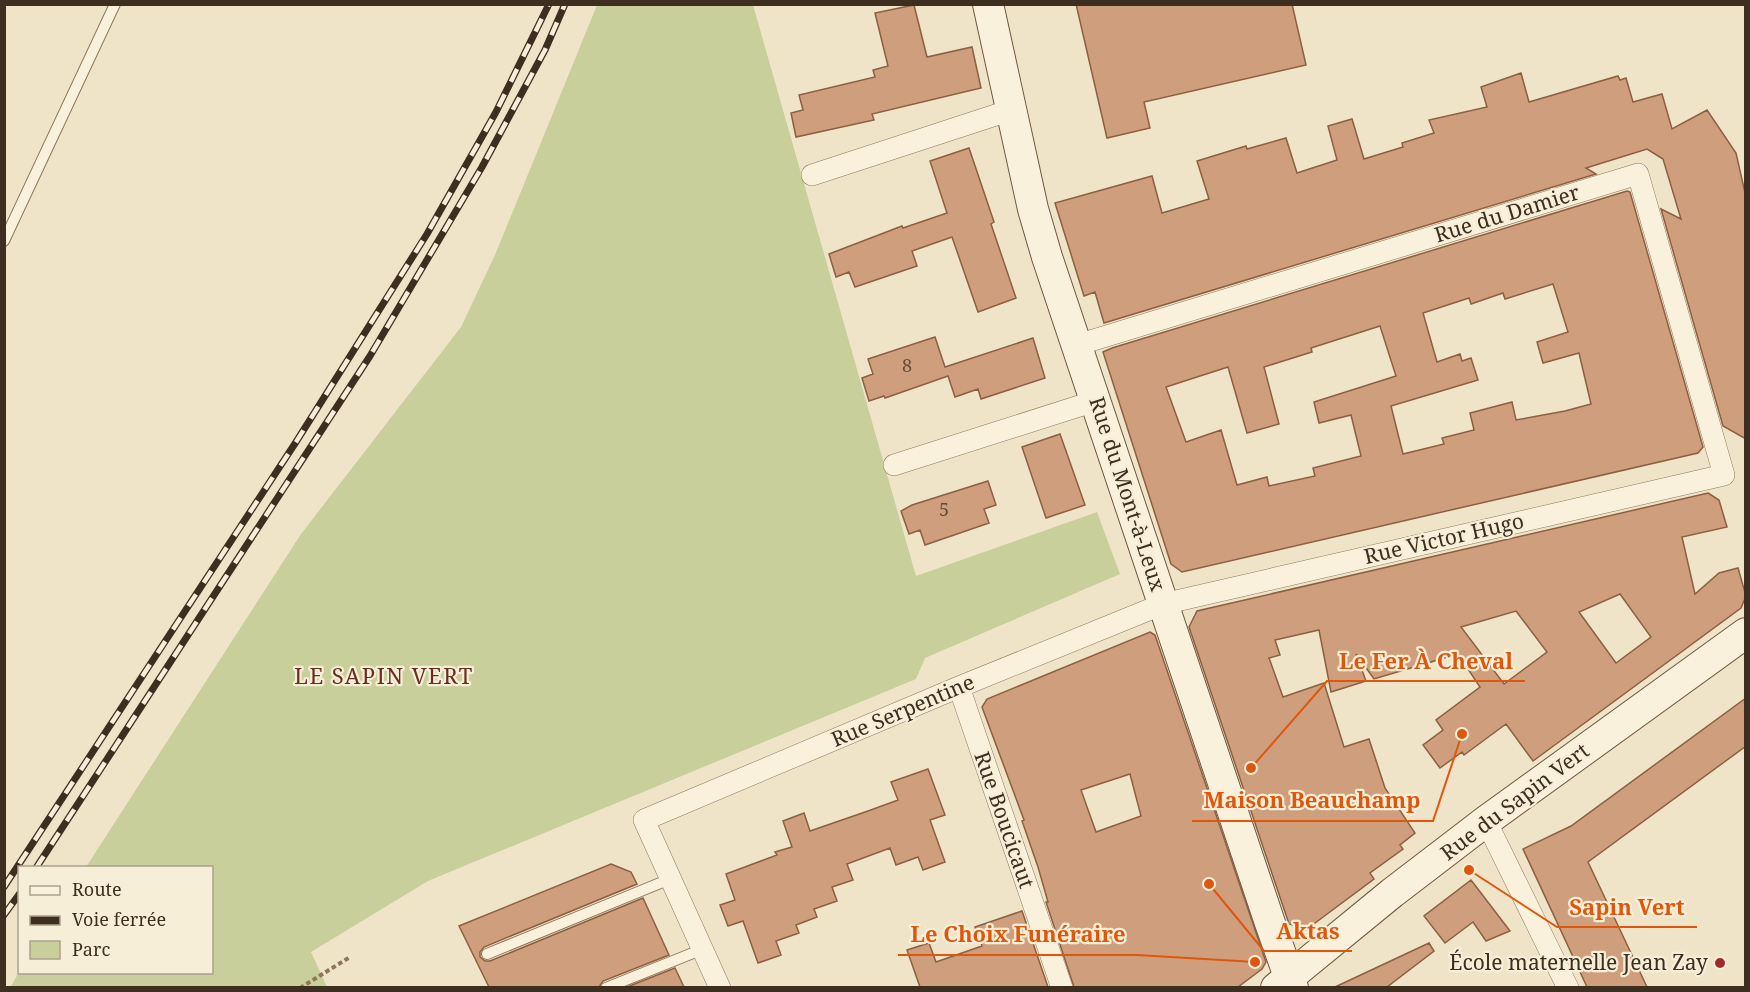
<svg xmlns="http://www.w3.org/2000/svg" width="1750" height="992" font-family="'Noto Serif',serif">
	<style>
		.green { fill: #c9cf9b }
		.building { fill: #cf9f7d; stroke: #8d5f41; stroke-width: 1.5; fill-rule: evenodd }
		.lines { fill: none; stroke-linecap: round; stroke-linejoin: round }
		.lane-casing { stroke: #8d765c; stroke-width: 12 }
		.street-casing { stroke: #8d765c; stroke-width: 22 }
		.secondary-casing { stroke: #6f573f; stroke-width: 32 }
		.path { stroke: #8d765c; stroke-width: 4; stroke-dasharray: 4.5 3; stroke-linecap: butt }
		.lane { stroke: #faf1dc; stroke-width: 10 }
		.street { stroke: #faf1dc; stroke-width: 21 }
		.secondary { stroke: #faf1dc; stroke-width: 30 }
		.rail-casing { stroke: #3d2e20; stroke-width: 7 }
		.rail { stroke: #f7eed8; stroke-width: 4.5; stroke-dasharray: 14; stroke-linecap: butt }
		.poi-dot { fill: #9e2a2b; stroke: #f7eed8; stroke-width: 2 }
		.labels { text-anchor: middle; stroke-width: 4.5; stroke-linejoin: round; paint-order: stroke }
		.number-label { font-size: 18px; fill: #624a37 }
		.street-label { font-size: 21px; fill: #3d2e20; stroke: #f7eed8 }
		.poi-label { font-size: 21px; fill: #3d2e20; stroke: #f7eed8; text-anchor: end }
		.neighbourhood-label { font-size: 22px; letter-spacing: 1.5px; fill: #6b2e1e; stroke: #f7eed8 }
		.leader { fill: none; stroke: #df570d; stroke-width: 2 }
		.callout-dot { fill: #df570d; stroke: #f7eed8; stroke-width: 2 }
		.callout-label { font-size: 22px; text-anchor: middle; font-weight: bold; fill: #df570d; stroke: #f7eed8; stroke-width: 4.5; stroke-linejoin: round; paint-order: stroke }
	</style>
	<rect width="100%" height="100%" fill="#f0e4c8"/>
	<path class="green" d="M 597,5 L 753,5 L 916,576 L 1097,512 L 1120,574 L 925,658 L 916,679 L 428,881 L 311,952 L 327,987 L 10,988 L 19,972 L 212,972 L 212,868 L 86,867 L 301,534 L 461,327 L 495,255 Z"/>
	<path class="building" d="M 1076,4 L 1292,4 L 1306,65 L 1144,102 L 1150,128 L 1107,138 Z
		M 914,5 L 927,57 L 972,47 L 981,88 L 872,114 L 874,120 L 796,137 L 791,113 L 803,110 L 799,95 L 875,77 L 873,70 L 888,66 L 875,13 Z
		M 1521,73 L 1529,102 L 1618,76 L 1620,80 L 1626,78 L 1633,102 L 1662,94 L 1672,129 L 1707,110 L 1736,153 L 1746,197 L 1746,439 L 1723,426 L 1661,209 L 1681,219 L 1663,159 L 1647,149 L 1586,168 L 1596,174 L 1104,323 L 1095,292 L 1084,296 L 1055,203 L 1152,176 L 1162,213 L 1209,199 L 1197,161 L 1246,146 L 1247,149 L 1286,138 L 1297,173 L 1337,160 L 1328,126 L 1352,119 L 1364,159 L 1403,147 L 1402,143 L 1434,133 L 1429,120 L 1487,107 L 1481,87 Z
		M 969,148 L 994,222 L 991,224 L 1016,298 L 978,312 L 952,237 L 912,251 L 917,266 L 855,287 L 849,272 L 836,277 L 829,254 L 902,226 L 903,228 L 947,213 L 930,161 Z
		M 1627,191 L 1630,192 L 1703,447 L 1698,453 L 1182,572 L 1171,564 L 1103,352 L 1112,348 ZM 1553,284 L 1568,332 L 1537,342 L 1543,363 L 1579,353 L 1591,404 L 1565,411 L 1516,420 L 1512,402 L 1470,413 L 1474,430 L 1442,438 L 1444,444 L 1403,454 L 1391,406 L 1478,380 L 1471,358 L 1462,361 L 1460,354 L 1437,362 L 1423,313 L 1469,298 L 1471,304 L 1503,293 L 1505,299 ZM 1380,326 L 1396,376 L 1314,402 L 1319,423 L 1351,415 L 1361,456 L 1313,468 L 1315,476 L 1269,486 L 1267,477 L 1237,485 L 1221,430 L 1186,442 L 1166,387 L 1228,367 L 1247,433 L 1279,424 L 1264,367 L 1312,352 L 1311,348 Z
		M 935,337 L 945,367 L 1033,338 L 1045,378 L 981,399 L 978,389 L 955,397 L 948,376 L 885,398 L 884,396 L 869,401 L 862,378 L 873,374 L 868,359 Z
		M 1060,434 L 1085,505 L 1046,518 L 1022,447 Z
		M 988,481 L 996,505 L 984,509 L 989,523 L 925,545 L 920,530 L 909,534 L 901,511 L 912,505 Z
		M 1708,493 L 1719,500 L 1727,527 L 1682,537 L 1695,594 L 1719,573 L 1738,568 L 1746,596 L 1741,608 L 1533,761 L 1506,724 L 1464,755 L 1462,752 L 1440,768 L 1423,745 L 1443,730 L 1436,720 L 1480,687 L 1458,654 L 1374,679 L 1356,654 L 1366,681 L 1331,692 L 1319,630 L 1275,640 L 1280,655 L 1269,658 L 1283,697 L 1324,683 L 1344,747 L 1369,739 L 1385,788 L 1415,833 L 1400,845 L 1403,849 L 1370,873 L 1374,879 L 1307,929 L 1289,924 L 1189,627 L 1197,611 ZM 1620,594 L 1651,637 L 1616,663 L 1579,612 ZM 1516,611 L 1547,652 L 1504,684 L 1461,627 Z
		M 1150,632 L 1155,635 L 1266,962 L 1262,969 L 1238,987 L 1074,987 L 1046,902 L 1048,902 L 1038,867 L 1022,821 L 1024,820 L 982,707 L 987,699 ZM 1130,774 L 1141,816 L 1096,832 L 1081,790 Z
		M 1746,698 L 1746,746 L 1588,862 L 1647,987 L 1587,987 L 1523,849 L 1571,826 Z
		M 928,769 L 945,815 L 930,820 L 945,862 L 923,870 L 918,857 L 896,865 L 890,848 L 847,864 L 853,880 L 832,887 L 837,901 L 814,909 L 817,917 L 796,925 L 799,933 L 776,941 L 781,955 L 758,963 L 743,921 L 728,926 L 720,905 L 735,900 L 726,874 L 777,855 L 775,852 L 792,847 L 783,821 L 804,813 L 810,831 L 868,811 L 898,800 L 891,782 Z
		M 611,864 L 631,872 L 637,884 L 484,947 L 480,952 L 480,957 L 485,961 L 490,961 L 643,898 L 669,955 L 603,981 L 599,987 L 489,987 L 459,926 Z
		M 1471,880 L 1510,931 L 1486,941 L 1473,922 L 1445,943 L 1424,916 Z
		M 1022,911 L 1048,987 L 920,987 L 907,950 L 929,943 L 936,962 L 982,946 L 975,927 Z
		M 1429,943 L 1434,951 L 1387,987 L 1335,987 Z
		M 675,968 L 684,987 L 627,987 Z"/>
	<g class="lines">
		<defs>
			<path id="lane" d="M 4,241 L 115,4
				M 487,954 L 670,879
				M 606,988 L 703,949"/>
			<path id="street" d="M 812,175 L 1011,110
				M 894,465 L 1095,401
				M 959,687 L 1062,988
				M 1486,821 L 1568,988
				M 720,988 L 644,820 L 959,687 L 1163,604 L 1724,475 L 1638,174 L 1077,345"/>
			<path id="secondary" d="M 988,4 L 1033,209 L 1047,257 L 1270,923 L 1293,988
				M 1276,988 L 1392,893 L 1486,821 L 1746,633"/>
		</defs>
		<use href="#lane" class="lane-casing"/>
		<use href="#street" class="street-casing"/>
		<use href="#secondary" class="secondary-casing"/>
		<path class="path" d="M 300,988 L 350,957"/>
		<use href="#lane" class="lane"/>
		<use href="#street" class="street"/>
		<use href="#secondary" class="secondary"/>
		<defs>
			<path id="rail" d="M 36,868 L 370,356 L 482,167 L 545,50 L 565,4
				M 4,887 L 296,442 L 427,234 L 496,112 L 549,4
				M 4,915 L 20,893"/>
		</defs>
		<use href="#rail" class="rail-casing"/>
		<use href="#rail" class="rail"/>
	</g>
	<circle class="poi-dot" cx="1720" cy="963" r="6"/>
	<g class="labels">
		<g class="number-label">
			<text x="907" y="372">8</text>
			<text x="944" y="516">5</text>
		</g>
		<g class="street-label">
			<text transform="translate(1507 214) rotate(-17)" y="7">Rue du Damier</text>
			<text transform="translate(1127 494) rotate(72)" y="7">Rue du Mont-à-Leux</text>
			<text transform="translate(1444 539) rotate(-13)" y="7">Rue Victor Hugo</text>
			<text transform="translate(903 711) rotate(-23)" y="7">Rue Serpentine</text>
			<text transform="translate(1515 802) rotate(-37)" y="7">Rue du Sapin Vert</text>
			<text transform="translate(1004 820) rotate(71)" y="7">Rue Boucicaut</text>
		</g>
		<g class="poi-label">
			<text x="1708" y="970">École maternelle Jean Zay</text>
		</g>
		<g class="neighbourhood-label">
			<text x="384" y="684">LE SAPIN VERT</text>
		</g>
	</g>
	<path class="leader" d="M1251 768L1327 681H1525M1462 734L1433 821H1192M1469 870L1557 927H1697M1209 884L1264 951H1352M1255 962L1137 955H898"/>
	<g class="callout-dot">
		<circle cx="1251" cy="768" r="6"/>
		<circle cx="1462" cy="734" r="6"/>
		<circle cx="1469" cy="870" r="6"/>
		<circle cx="1209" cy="884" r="6"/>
		<circle cx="1255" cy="962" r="6"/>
	</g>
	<g class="callout-label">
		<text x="1426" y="669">Le Fer À Cheval</text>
		<text x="1312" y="808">Maison Beauchamp</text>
		<text x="1627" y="915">Sapin Vert</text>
		<text x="1308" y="939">Aktas</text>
		<text x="1018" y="942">Le Choix Funéraire</text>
	</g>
	<rect width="1750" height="992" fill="none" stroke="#3d2e20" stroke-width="12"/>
	<rect x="18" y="866" width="195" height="108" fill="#f7eed8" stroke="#ada18e" stroke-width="1.5"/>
	<rect x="30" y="886" width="30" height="9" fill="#faf1dc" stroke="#ada18e" stroke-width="1.5"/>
	<text x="72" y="896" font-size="18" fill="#3d2e20">Route</text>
	<rect x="30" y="916" width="30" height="9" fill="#3d2e20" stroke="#ada18e" stroke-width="1.5"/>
	<text x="72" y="926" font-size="18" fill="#3d2e20">Voie ferrée</text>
	<rect x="30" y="941" width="30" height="18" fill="#c9cf9b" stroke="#ada18e" stroke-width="1.5"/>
	<text x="72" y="956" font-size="18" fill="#3d2e20">Parc</text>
</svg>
